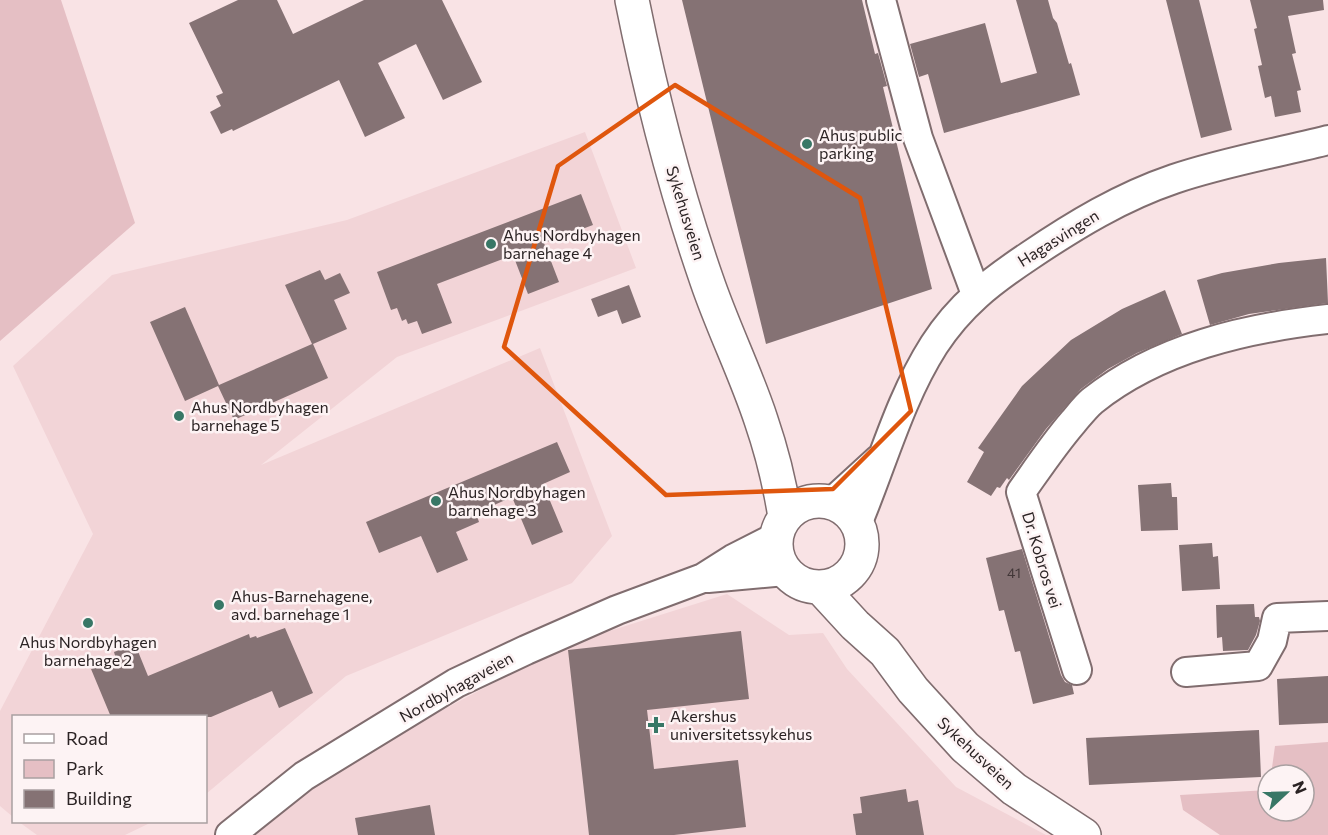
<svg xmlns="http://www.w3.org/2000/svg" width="1328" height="835" font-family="Commissioner,sans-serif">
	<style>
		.built { fill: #f2d4d7 }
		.green { fill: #e5bfc4 }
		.building { fill: #857274 }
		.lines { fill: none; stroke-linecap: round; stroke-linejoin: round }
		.minor-casing { stroke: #806d6f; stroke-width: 32 }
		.major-casing { stroke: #806d6f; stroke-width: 36 }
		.minor { stroke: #fff; stroke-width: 28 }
		.major { stroke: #fff; stroke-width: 33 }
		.marked { fill: none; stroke: #df560d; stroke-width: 4.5; stroke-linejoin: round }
		.poi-dot { fill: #387766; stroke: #fdf3f4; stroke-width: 2 }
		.labels { text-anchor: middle; stroke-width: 5; stroke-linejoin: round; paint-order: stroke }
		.number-label { font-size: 14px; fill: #423738 }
		.poi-label { font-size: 16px; fill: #2b2324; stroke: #fdf3f4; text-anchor: start }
		.street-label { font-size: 16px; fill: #2b2324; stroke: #fdf3f4 }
	</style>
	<rect width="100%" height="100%" fill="#f9e3e5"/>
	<path class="built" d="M 585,132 L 636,268 L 397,357 L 261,465 L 540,348 L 612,536 L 572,583 L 346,676 L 206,794 L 206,716 L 14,716 L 13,817 L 0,806 L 0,711 L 93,534 L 13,366 L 112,275 L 347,220 Z
		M 727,594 L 789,635 L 823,633 L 847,669 L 956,787 L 1046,835 L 249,835 L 309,781 L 565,645 Z
		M 19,822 L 152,822 L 125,835 L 37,835 Z"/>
	<path class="green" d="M 0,0 L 61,0 L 135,223 L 0,341 Z
		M 1328,742 L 1328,835 L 1220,835 L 1183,810 L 1180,795 L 1268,790 L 1268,811 L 1304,811 L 1304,775 L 1271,775 L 1275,746 Z"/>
	<path class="building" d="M 238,0 L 277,0 L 293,34 L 364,0 L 442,0 L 482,82 L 443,100 L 416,44 L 378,63 L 405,118 L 365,137 L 339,80 L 233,131 L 232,129 L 221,134 L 210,112 L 221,106 L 216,96 L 223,93 L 189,23 Z
		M 682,0 L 862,0 L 875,54 L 878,53 L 887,86 L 883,87 L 932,289 L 766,344 Z
		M 1016,0 L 1048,0 L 1053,18 L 1057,23 L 1069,64 L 1071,63 L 1080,95 L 944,133 L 928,74 L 919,77 L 910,44 L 985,23 L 1001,83 L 1037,73 Z
		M 1166,0 L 1199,0 L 1232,130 L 1201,138 Z
		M 1250,0 L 1323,0 L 1324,10 L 1288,16 L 1296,53 L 1292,54 L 1301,90 L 1297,91 L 1301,112 L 1275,117 L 1271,96 L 1265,98 L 1258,66 L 1262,65 L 1254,29 L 1257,28 Z
		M 581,194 L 593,225 L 544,243 L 559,282 L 528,294 L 513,255 L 437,284 L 452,323 L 422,334 L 417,321 L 408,324 L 406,319 L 402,321 L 397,308 L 391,310 L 377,272 Z
		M 1326,258 L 1328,303 L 1249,314 L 1210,325 L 1197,280 L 1222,273 L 1279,263 Z
		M 320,270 L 325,280 L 340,273 L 350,293 L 334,300 L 347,329 L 313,344 L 328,378 L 234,420 L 218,386 L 185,401 L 150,322 L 185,307 L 219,385 L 312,344 L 285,285 Z
		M 629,285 L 641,317 L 622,324 L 617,310 L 598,317 L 591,299 Z
		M 1165,290 L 1182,334 L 1137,353 L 1108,369 L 1081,389 L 1046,429 L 1009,480 L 1007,478 L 1000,488 L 997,487 L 991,496 L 967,482 L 984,452 L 978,448 L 1022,386 L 1071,340 L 1122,309 Z
		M 557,442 L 570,472 L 543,484 L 563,532 L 532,545 L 512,497 L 476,513 L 479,522 L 456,532 L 468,560 L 437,573 L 421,536 L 379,553 L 366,522 Z
		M 1171,483 L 1172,497 L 1177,497 L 1178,530 L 1141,531 L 1138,485 Z
		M 1212,543 L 1213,557 L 1218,556 L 1220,589 L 1182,591 L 1179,545 Z
		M 1022,549 L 1061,675 L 1065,682 L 1072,685 L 1074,694 L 1033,704 L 1020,651 L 1015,652 L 1004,610 L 999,611 L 986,558 Z
		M 1254,604 L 1255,617 L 1259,617 L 1260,621 L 1256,635 L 1248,650 L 1223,651 L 1222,637 L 1217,638 L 1216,605 Z
		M 285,628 L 313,693 L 279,708 L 272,691 L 211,717 L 111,717 L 91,669 L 116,659 L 114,652 L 135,644 L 148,676 L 249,634 L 250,638 L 256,636 L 257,638 Z
		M 741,631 L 749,699 L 647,710 L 654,769 L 738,760 L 746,827 L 674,835 L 589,835 L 568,650 Z
		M 1328,676 L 1328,723 L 1279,725 L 1277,679 Z
		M 1259,730 L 1261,777 L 1089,785 L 1086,738 Z
		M 906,789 L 908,802 L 918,800 L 924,835 L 856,835 L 853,814 L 862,813 L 860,797 Z
		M 430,805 L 435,835 L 358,835 L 355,818 Z"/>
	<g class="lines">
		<defs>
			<path id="minor" d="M 881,0 L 918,138 L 976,294
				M 831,503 L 878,460
				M 857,524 C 882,465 899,400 934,345 C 960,305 990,282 1029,256 C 1075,225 1121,197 1174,179 C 1224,162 1277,153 1328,140
				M 708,578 L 785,571
				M 1077,670 L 1021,492 C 1038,468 1054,444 1073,422 C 1079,415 1085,407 1092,401 C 1158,348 1246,328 1328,319
				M 1186,672 L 1258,666 L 1272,641 L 1277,618 L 1328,616
				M 230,835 L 304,776 L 456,683 L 526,650 L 617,610 L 703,578 L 733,559 L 776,537"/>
			<path id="major" d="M 632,0 C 651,95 675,189 707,281 C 723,328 746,374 761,420 C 772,452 780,485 785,517
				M776 544a43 43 0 1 1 86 0a43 43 0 1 1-86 0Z
				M 821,588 L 855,625 L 885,652 L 913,690 L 965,747 L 1014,789 L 1084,835"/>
		</defs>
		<use href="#minor" class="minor-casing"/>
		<use href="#major" class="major-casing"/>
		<use href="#minor" class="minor"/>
		<use href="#major" class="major"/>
	</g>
	<path class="marked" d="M 675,85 L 860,198 L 911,411 L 833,489 L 666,495 L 504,347 L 558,166 Z"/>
	<g class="poi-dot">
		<circle cx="807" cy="144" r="6"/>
		<circle cx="491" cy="244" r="6"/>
		<circle cx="179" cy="416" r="6"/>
		<circle cx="436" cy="501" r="6"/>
		<circle cx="219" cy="605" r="6"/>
		<circle cx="88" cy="623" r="6"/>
		<path d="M653 716h6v6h6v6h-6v6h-6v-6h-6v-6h6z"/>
	</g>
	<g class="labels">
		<g class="number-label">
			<text x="1014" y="578">41</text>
		</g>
		<g class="poi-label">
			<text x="819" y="141">Ahus public<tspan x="819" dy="18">parking</tspan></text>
			<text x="503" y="241">Ahus Nordbyhagen<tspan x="503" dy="18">barnehage 4</tspan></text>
			<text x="191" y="413">Ahus Nordbyhagen<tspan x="191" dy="18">barnehage 5</tspan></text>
			<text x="448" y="498">Ahus Nordbyhagen<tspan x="448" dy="18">barnehage 3</tspan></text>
			<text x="231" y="602">Ahus-Barnehagene,<tspan x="231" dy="18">avd. barnehage 1</tspan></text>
			<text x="88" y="648" text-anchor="middle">Ahus Nordbyhagen<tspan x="88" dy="18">barnehage 2</tspan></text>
			<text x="670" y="722">Akershus<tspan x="670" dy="18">universitetssykehus</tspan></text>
		</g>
		<g class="street-label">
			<text transform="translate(686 213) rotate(73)" y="6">Sykehusveien</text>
			<text transform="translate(1058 238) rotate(-32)" y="6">Hagasvingen</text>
			<text transform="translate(1042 560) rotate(73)" y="6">Dr. Kobros vei</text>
			<text transform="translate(456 687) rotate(-29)" y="6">Nordbyhagaveien</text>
			<text transform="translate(976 753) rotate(43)" y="6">Sykehusveien</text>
		</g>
	</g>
	<rect x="12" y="715" width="195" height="108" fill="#fdf3f4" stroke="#a9a0a1" stroke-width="1.5"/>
	<rect x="24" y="734" width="30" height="9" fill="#ffffff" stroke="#a9a0a1" stroke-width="1.5"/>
	<text x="66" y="745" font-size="18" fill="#2b2324">Road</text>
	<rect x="24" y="760" width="30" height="18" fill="#e5bfc4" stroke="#a9a0a1" stroke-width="1.5"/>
	<text x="66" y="775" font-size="18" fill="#2b2324">Park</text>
	<rect x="24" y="790" width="30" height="18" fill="#857274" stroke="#a9a0a1" stroke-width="1.5"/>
	<text x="66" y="805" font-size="18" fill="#2b2324">Building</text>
	<g transform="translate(1286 793) rotate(68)"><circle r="28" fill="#fdf3f4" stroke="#a9a0a1" stroke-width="1.5"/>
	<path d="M0-4.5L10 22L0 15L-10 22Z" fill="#387766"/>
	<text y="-9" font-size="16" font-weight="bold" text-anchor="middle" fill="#2b2324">N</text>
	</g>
</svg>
